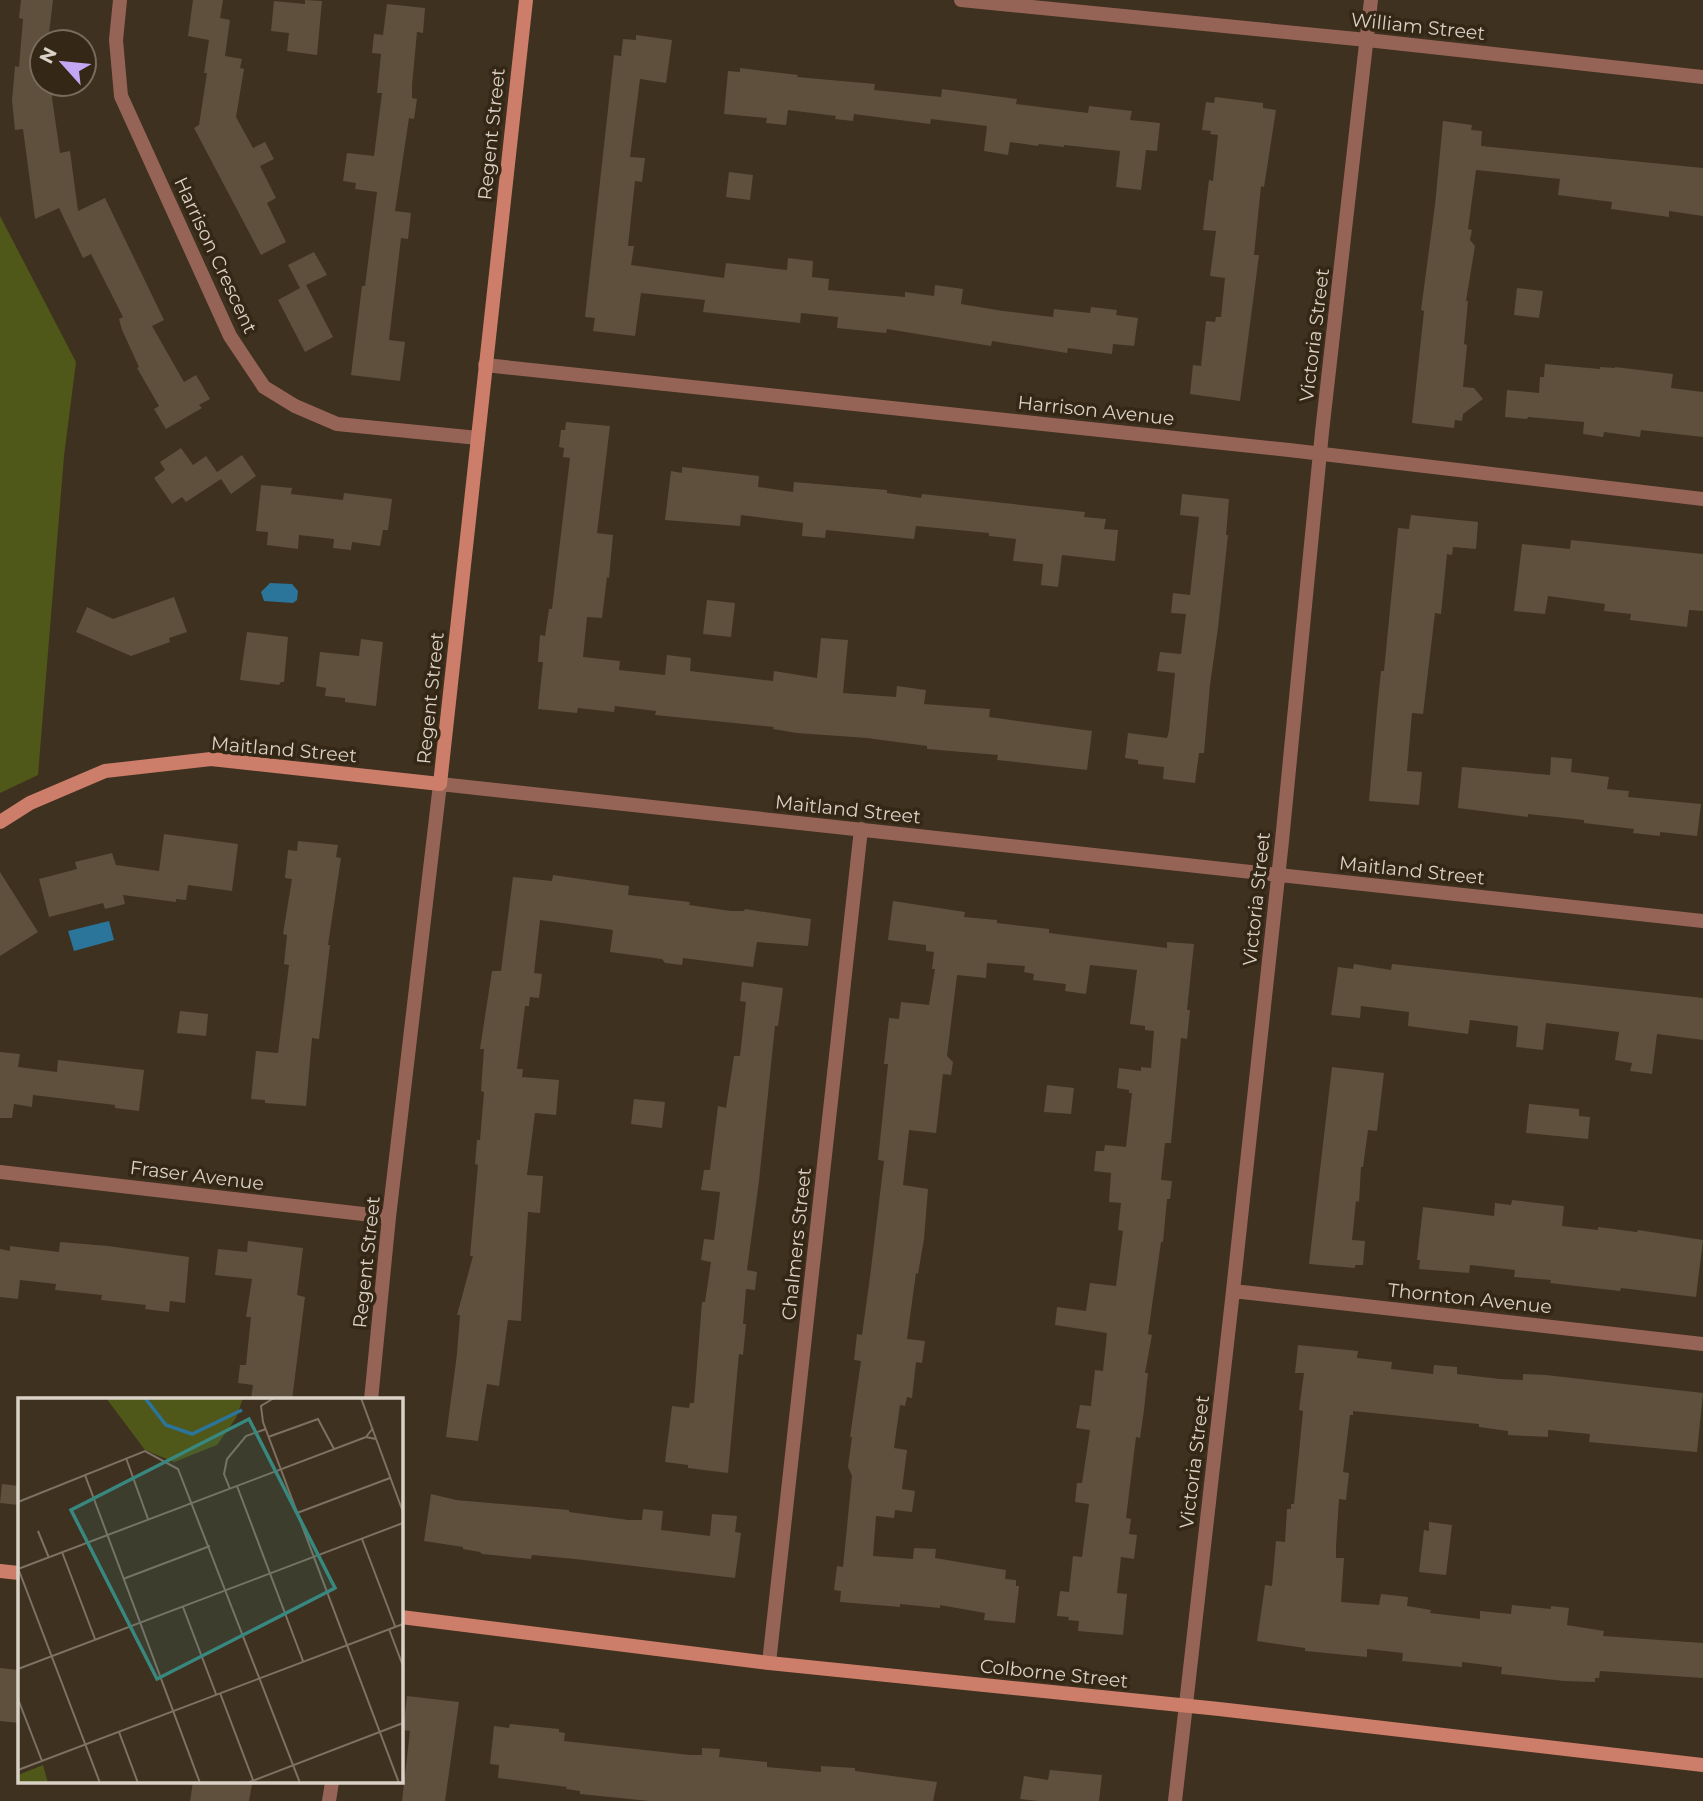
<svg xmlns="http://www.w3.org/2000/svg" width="1703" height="1801" font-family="Montserrat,sans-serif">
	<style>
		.green { fill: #4f5819 }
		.water { fill: #2b749a }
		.building { fill: #5e503c }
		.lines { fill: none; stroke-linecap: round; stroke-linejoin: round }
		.street { stroke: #966457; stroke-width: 14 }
		.secondary { stroke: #cd7e6a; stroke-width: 14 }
		.labels { text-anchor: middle; stroke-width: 7; stroke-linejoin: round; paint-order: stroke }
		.street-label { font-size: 19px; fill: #dad2c7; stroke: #342715 }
		.inset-river { fill: none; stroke: #2b749a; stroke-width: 3.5 }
		.inset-road { fill: none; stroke: #7c7162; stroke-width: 2 }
		.view { fill: #388880; fill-opacity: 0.15; stroke: #388880; stroke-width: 3.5 }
		.inset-edge { fill: none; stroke: #dad2c7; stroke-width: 3.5 }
	</style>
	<rect width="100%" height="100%" fill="#3e311f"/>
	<path class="green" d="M 0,216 L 76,362 L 64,456 L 38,775 L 0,793 Z"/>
	<path class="water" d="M 270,583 L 292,584 L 298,591 L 297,600 L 293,603 L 264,601 L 261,592 Z
		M 109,921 L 114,940 L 74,951 L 68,931 Z"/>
	<path class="building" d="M 21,0 L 53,0 L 48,42 L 42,42 L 42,84 L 54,84 L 52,98 L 60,153 L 70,151 L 78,211 L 105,198 L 164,320 L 152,326 L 184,382 L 196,375 L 210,399 L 199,405 L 202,408 L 166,429 L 154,409 L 159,406 L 137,368 L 139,367 L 122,330 L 119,319 L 123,317 L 91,254 L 83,258 L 59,208 L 35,219 L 23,129 L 15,130 L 12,101 L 15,66 L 19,67 L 23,19 L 19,18 Z
		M 193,0 L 223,0 L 220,18 L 230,20 L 225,56 L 242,59 L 240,68 L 244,69 L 236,117 L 253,148 L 265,142 L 274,159 L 260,166 L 276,198 L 267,203 L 286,242 L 261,255 L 194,128 L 199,125 L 207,73 L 204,73 L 209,40 L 188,36 Z
		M 305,0 L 322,1 L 317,55 L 287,51 L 289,33 L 271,31 L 274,1 L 305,4 Z
		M 387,4 L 425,8 L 423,33 L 417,32 L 412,85 L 412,98 L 417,99 L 414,119 L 409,118 L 395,211 L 411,213 L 408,239 L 401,238 L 389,340 L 405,342 L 400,381 L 351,375 L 362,286 L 365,286 L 377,192 L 355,189 L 356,183 L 343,181 L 347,153 L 374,156 L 382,93 L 377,93 L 381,54 L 372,53 L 374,34 L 383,35 Z
		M 636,35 L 672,40 L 666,83 L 640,79 L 630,157 L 645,158 L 642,182 L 635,181 L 628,246 L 634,246 L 631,265 L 724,278 L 726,263 L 787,270 L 788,258 L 813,261 L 812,277 L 829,279 L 828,290 L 905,297 L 905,292 L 934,296 L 935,285 L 963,289 L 961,304 L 1003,311 L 1053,317 L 1054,309 L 1090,313 L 1091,307 L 1117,310 L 1116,315 L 1138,318 L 1134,346 L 1113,344 L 1112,354 L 1068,348 L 1067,353 L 992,341 L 991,346 L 887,329 L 886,333 L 837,328 L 838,317 L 801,313 L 800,323 L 703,312 L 705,300 L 641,293 L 635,336 L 593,331 L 595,318 L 585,317 L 614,55 L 621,56 L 623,39 L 636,40 Z
		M 740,68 L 798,75 L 797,77 L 875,84 L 874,90 L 941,97 L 942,89 L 1017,99 L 1016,104 L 1088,113 L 1089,106 L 1132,111 L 1130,120 L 1160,123 L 1157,151 L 1146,150 L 1141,190 L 1116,187 L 1120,151 L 1064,145 L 1064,147 L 1039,144 L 1038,146 L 1010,142 L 1008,155 L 984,151 L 987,126 L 931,119 L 930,124 L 854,114 L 853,121 L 835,119 L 836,116 L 788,110 L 786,125 L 766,123 L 767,118 L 724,114 L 728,71 L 740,72 Z
		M 1215,97 L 1263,103 L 1263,108 L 1276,110 L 1264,187 L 1261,186 L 1254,255 L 1259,255 L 1240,401 L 1190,394 L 1193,365 L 1201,366 L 1206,321 L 1215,322 L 1216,317 L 1221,317 L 1225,278 L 1210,276 L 1216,231 L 1203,230 L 1209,180 L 1213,181 L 1218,135 L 1210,134 L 1211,131 L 1202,130 L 1206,102 L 1214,103 Z
		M 1443,121 L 1472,125 L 1471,130 L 1482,131 L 1481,146 L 1703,168 L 1703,216 L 1669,211 L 1669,217 L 1611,209 L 1612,202 L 1558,195 L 1560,179 L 1476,170 L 1468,229 L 1472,230 L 1470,240 L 1475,246 L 1466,301 L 1468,301 L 1464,344 L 1467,345 L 1463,387 L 1474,388 L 1483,399 L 1463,414 L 1462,421 L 1455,420 L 1454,428 L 1412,423 L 1424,311 L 1421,310 L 1435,205 Z
		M 729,172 L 753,175 L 750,200 L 726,197 Z
		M 314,252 L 327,275 L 306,285 L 333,337 L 305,352 L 278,300 L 300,288 L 288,265 Z
		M 1517,288 L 1543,291 L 1539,318 L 1514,315 Z
		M 1545,364 L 1600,369 L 1600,367 L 1615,368 L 1615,367 L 1673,374 L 1671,388 L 1703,392 L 1703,437 L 1641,430 L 1640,437 L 1604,432 L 1603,437 L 1583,434 L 1584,422 L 1528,417 L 1527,419 L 1505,417 L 1507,390 L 1539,393 L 1540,377 L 1544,377 Z
		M 566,422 L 610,426 L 597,533 L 613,535 L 609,578 L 607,577 L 602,618 L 587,617 L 583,657 L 620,661 L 619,670 L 665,675 L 667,655 L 691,658 L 690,671 L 773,681 L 774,671 L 817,678 L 821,638 L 848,640 L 843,693 L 896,697 L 897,686 L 926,690 L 924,704 L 990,709 L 989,717 L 1092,731 L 1087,770 L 997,760 L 998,755 L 927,749 L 927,746 L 867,738 L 797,733 L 773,729 L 774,727 L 655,715 L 656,711 L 615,706 L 614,712 L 578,708 L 577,713 L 538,709 L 543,662 L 538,662 L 540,635 L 545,636 L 549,609 L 552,609 L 570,458 L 563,457 L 564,448 L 559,447 L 561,430 L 565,430 Z
		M 181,448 L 193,465 L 206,456 L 217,472 L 242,455 L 256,476 L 231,494 L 221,479 L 186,502 L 182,497 L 172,504 L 154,478 L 165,470 L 160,462 Z
		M 682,467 L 759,476 L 758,487 L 793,492 L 794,482 L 887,490 L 887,493 L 921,498 L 922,494 L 1085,512 L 1084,517 L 1106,519 L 1104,529 L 1118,530 L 1115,561 L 1062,555 L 1058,587 L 1041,585 L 1043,564 L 1013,561 L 1016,539 L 989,536 L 989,533 L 916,526 L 914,539 L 826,530 L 825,538 L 802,536 L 803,523 L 741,515 L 740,526 L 665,520 L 671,471 L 682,473 Z
		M 261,485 L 292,488 L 291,494 L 343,500 L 344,493 L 392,499 L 388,530 L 383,530 L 380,546 L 352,542 L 351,550 L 333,548 L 334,539 L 299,535 L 298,549 L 267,545 L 268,532 L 256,531 Z
		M 1182,494 L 1229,499 L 1226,535 L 1228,535 L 1218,628 L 1210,685 L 1204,753 L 1199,753 L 1195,783 L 1163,779 L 1164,767 L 1138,764 L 1138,760 L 1125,758 L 1128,733 L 1167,738 L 1169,731 L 1175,673 L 1157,671 L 1160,652 L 1181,654 L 1186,614 L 1171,613 L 1173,593 L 1190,595 L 1199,517 L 1180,515 Z
		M 1411,515 L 1478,522 L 1476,549 L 1453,547 L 1452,555 L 1447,554 L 1441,614 L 1435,613 L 1423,714 L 1412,713 L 1407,771 L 1422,772 L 1419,805 L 1369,801 L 1377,710 L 1381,671 L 1384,671 L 1398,528 L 1409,529 Z
		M 1571,540 L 1703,554 L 1703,611 L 1689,610 L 1687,627 L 1630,620 L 1631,614 L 1604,611 L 1605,604 L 1548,596 L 1545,614 L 1514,611 L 1522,544 L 1570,549 Z
		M 174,597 L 187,632 L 169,638 L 170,642 L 131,656 L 76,632 L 87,607 L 113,619 Z
		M 707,600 L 735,603 L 731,637 L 703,634 Z
		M 247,632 L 288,637 L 284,682 L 281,682 L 279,685 L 240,680 Z
		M 361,639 L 383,642 L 376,706 L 345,702 L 345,698 L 325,696 L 326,688 L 316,686 L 320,652 L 359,656 Z
		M 1551,757 L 1572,759 L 1571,772 L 1609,777 L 1607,789 L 1629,791 L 1628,797 L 1701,804 L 1697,836 L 1660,832 L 1660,836 L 1633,833 L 1634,829 L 1584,823 L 1584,820 L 1528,814 L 1528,817 L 1458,808 L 1462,767 L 1550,775 Z
		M 164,834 L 238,844 L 232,891 L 188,885 L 186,900 L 176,899 L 176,902 L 123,895 L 125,904 L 105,909 L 103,903 L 49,917 L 39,879 L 77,869 L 75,862 L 112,853 L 116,865 L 159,871 Z
		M 298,841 L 338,845 L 336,857 L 341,858 L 328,945 L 330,945 L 319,1039 L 312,1038 L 306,1106 L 265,1103 L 265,1100 L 251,1099 L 256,1051 L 278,1053 L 289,965 L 284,964 L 287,935 L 283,934 L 292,879 L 285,878 L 288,850 L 297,851 Z
		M 0,872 L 38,932 L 0,956 Z
		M 553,875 L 629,886 L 628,895 L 690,902 L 689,905 L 731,911 L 744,911 L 745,909 L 811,919 L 808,946 L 757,942 L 753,967 L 683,958 L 682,965 L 665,963 L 662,959 L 610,952 L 613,930 L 540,920 L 534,973 L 542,974 L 539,998 L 530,997 L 529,1006 L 525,1006 L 517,1069 L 523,1069 L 522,1077 L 559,1080 L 556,1115 L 535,1113 L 527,1175 L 543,1176 L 540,1213 L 528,1212 L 521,1321 L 508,1320 L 499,1386 L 487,1384 L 478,1441 L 446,1437 L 457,1354 L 460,1315 L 457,1315 L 473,1256 L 470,1256 L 478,1165 L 475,1164 L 477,1140 L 480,1140 L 484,1092 L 481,1091 L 484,1049 L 480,1049 L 492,971 L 501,971 L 513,877 L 552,881 Z
		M 893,901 L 965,912 L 964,917 L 997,920 L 997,923 L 1049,929 L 1049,933 L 1167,948 L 1167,942 L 1194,944 L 1187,1010 L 1190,1010 L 1187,1039 L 1181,1038 L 1171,1143 L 1165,1143 L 1161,1180 L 1172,1181 L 1170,1199 L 1167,1199 L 1163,1242 L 1161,1242 L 1148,1334 L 1152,1335 L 1145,1373 L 1148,1373 L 1144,1410 L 1140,1438 L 1136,1437 L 1126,1518 L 1131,1519 L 1129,1534 L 1137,1535 L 1134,1559 L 1121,1557 L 1117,1593 L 1127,1594 L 1123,1635 L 1078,1631 L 1079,1621 L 1068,1620 L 1069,1617 L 1057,1616 L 1060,1591 L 1069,1592 L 1073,1556 L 1082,1557 L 1089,1504 L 1075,1502 L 1077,1483 L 1082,1483 L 1090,1430 L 1076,1428 L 1080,1405 L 1091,1406 L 1095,1370 L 1103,1371 L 1107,1333 L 1055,1325 L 1057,1307 L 1086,1311 L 1090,1283 L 1116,1286 L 1123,1231 L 1118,1230 L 1121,1203 L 1109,1202 L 1111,1173 L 1094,1171 L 1096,1151 L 1104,1151 L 1105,1145 L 1126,1147 L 1132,1093 L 1129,1093 L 1129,1090 L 1117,1088 L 1119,1068 L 1141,1071 L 1141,1067 L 1151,1068 L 1154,1031 L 1145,1030 L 1145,1026 L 1130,1024 L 1137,970 L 1090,965 L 1086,994 L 1065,991 L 1066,984 L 1033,980 L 1034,974 L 1024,972 L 1025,966 L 987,963 L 986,978 L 957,975 L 947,1056 L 953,1062 L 951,1075 L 943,1074 L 936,1133 L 909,1130 L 903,1185 L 928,1189 L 924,1239 L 918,1274 L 916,1273 L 907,1339 L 925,1341 L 922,1363 L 916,1362 L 912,1398 L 907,1397 L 905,1406 L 900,1405 L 894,1448 L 907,1450 L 902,1489 L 915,1491 L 912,1512 L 895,1510 L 894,1518 L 876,1516 L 873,1556 L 913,1559 L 914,1548 L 936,1549 L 935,1558 L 1006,1570 L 1005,1579 L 1016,1580 L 1016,1586 L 1019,1586 L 1015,1623 L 984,1620 L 985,1613 L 940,1605 L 940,1608 L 900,1604 L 900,1607 L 840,1602 L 841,1591 L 834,1590 L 837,1566 L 843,1567 L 852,1476 L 848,1467 L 852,1437 L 850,1437 L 861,1361 L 854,1360 L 857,1334 L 862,1335 L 870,1277 L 884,1161 L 878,1160 L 888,1064 L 884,1064 L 889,1018 L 899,1019 L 901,1002 L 929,1005 L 935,969 L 932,969 L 934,952 L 926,951 L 926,945 L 888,940 Z
		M 1354,964 L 1391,970 L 1392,964 L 1703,998 L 1703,1040 L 1657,1034 L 1652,1074 L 1630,1071 L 1632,1063 L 1615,1060 L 1619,1032 L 1546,1023 L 1543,1050 L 1516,1047 L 1518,1026 L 1470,1020 L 1468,1034 L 1408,1026 L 1409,1012 L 1361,1006 L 1360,1018 L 1331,1015 L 1338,967 L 1353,969 Z
		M 742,982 L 783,988 L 778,1026 L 775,1026 L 759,1181 L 747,1270 L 757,1272 L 755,1290 L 746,1289 L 743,1324 L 746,1324 L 743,1355 L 739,1354 L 728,1473 L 688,1468 L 688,1465 L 665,1462 L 672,1406 L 689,1408 L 690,1403 L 694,1403 L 702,1302 L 705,1302 L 711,1262 L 701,1260 L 704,1239 L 714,1240 L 720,1192 L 701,1190 L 704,1170 L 710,1170 L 718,1106 L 726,1108 L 734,1056 L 740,1056 L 746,1002 L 740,1001 Z
		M 180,1011 L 208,1014 L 206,1036 L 177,1033 Z
		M 0,1052 L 20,1054 L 18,1067 L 57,1072 L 58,1060 L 144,1070 L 139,1111 L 115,1108 L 115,1105 L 33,1095 L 32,1107 L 14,1104 L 12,1118 L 0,1118 Z
		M 1332,1067 L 1384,1073 L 1377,1131 L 1368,1130 L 1363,1167 L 1361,1167 L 1359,1202 L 1356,1201 L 1352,1240 L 1365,1241 L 1363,1265 L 1355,1265 L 1355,1268 L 1309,1264 Z
		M 1047,1085 L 1074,1088 L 1071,1114 L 1044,1112 Z
		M 634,1099 L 665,1102 L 662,1128 L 631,1124 Z
		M 1529,1104 L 1579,1109 L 1579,1116 L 1590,1117 L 1588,1139 L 1526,1133 Z
		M 1512,1200 L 1564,1206 L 1562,1226 L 1598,1230 L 1598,1227 L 1637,1232 L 1638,1230 L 1703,1240 L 1696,1297 L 1621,1288 L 1620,1291 L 1550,1283 L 1551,1280 L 1514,1277 L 1515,1270 L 1470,1265 L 1469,1273 L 1419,1269 L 1420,1260 L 1417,1260 L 1423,1207 L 1494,1216 L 1495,1203 L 1511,1205 Z
		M 248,1241 L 303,1248 L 297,1295 L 305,1297 L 292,1400 L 251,1399 L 253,1385 L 238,1383 L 240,1365 L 246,1365 L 251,1317 L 246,1317 L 252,1279 L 215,1275 L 218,1249 L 247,1252 Z
		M 60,1242 L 108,1246 L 189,1257 L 185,1303 L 170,1301 L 169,1312 L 145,1309 L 146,1305 L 101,1300 L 102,1295 L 55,1290 L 56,1284 L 20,1280 L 18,1299 L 0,1297 L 0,1249 L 10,1251 L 10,1246 L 59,1252 Z
		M 1298,1345 L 1358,1351 L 1357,1358 L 1392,1362 L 1391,1369 L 1433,1374 L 1434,1365 L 1457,1367 L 1457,1374 L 1500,1379 L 1523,1380 L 1523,1374 L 1546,1375 L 1703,1393 L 1697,1452 L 1589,1442 L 1590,1434 L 1548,1430 L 1548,1437 L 1508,1435 L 1508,1431 L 1479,1427 L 1479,1424 L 1353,1411 L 1353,1415 L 1350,1415 L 1343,1472 L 1349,1473 L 1346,1500 L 1339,1499 L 1336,1546 L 1336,1558 L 1344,1558 L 1341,1602 L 1379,1605 L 1381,1594 L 1408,1597 L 1407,1606 L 1431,1610 L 1430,1613 L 1480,1619 L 1480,1611 L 1511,1614 L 1512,1605 L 1551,1609 L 1551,1606 L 1569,1608 L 1567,1625 L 1604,1631 L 1603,1636 L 1703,1643 L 1703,1678 L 1600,1671 L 1599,1678 L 1595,1678 L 1595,1682 L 1564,1681 L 1501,1674 L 1502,1667 L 1462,1662 L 1462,1667 L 1402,1661 L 1403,1653 L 1367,1649 L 1367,1657 L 1305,1651 L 1305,1648 L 1257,1641 L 1265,1585 L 1272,1586 L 1276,1541 L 1285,1542 L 1287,1509 L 1291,1509 L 1291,1504 L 1294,1504 L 1303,1411 L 1299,1410 L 1304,1373 L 1295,1373 Z
		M 2,1484 L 19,1486 L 19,1505 L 0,1503 Z
		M 431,1494 L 456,1500 L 569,1510 L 569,1512 L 628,1520 L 642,1520 L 643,1509 L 663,1511 L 661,1530 L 710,1536 L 712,1514 L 737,1516 L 735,1532 L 741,1533 L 735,1578 L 575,1559 L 532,1555 L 531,1559 L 482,1554 L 480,1552 L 463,1549 L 463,1547 L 424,1541 Z
		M 1429,1522 L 1452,1525 L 1446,1575 L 1419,1572 L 1424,1530 L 1429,1531 Z
		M 0,1668 L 19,1670 L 19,1723 L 0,1721 Z
		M 407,1696 L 459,1702 L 445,1801 L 402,1801 L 410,1731 L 403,1730 Z
		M 510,1724 L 559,1729 L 559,1732 L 565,1733 L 564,1741 L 690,1755 L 702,1755 L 702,1748 L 720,1749 L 719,1757 L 767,1762 L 767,1767 L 821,1772 L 821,1766 L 855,1768 L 855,1771 L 937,1782 L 933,1801 L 649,1801 L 580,1794 L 580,1791 L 566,1789 L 567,1787 L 498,1778 L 499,1765 L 490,1764 L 494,1726 L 509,1728 Z
		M 1050,1770 L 1102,1775 L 1099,1801 L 1038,1801 L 1020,1799 L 1024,1776 L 1048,1780 Z
		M 193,1782 L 252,1784 L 249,1801 L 190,1801 Z"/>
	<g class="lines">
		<path class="street" d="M 120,0 L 116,40 L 121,96 L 230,336 L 264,387 L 295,406 L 337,424 L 478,438
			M 961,0 L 1367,40 L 1703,77
			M 485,365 L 1289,450 L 1703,499
			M 0,1172 L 389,1217
			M 1233,1291 L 1703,1344
			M 371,1400 L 389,1217 L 440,784 L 1703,921
			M 769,1663 L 861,829
			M 329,1801 L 332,1782
			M 1175,1801 L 1233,1291 L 1282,841 L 1322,432 L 1371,0"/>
		<path class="secondary" d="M 0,822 L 30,803 L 105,771 L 211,759 L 440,784 L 526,0
			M 0,1571 L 19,1573
			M 401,1617 L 769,1663 L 1219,1709 L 1703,1765"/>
	</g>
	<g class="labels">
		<g class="street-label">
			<text transform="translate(1418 26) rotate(6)" y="7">William Street</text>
			<text transform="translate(491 134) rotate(-84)" y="7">Regent Street</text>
			<text transform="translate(216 255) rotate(65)" y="7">Harrison Crescent</text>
			<text transform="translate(1314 335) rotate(-83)" y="7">Victoria Street</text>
			<text transform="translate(1096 410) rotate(6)" y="7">Harrison Avenue</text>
			<text transform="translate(430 698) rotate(-84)" y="7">Regent Street</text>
			<text transform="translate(284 749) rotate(5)" y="7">Maitland Street</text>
			<text transform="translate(848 809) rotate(6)" y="7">Maitland Street</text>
			<text transform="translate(1412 870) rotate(6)" y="7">Maitland Street</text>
			<text transform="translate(1256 899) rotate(-84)" y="7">Victoria Street</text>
			<text transform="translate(197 1175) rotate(7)" y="7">Fraser Avenue</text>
			<text transform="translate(796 1244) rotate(-84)" y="7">Chalmers Street</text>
			<text transform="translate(366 1262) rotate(-84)" y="7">Regent Street</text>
			<text transform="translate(1470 1298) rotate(6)" y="7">Thornton Avenue</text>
			<text transform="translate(1194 1462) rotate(-83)" y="7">Victoria Street</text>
			<text transform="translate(1054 1673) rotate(6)" y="7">Colborne Street</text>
		</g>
	</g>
	<g transform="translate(18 1398)">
		<rect width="385" height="385" fill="#3e311f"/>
		<path d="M 88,0 L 225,0 L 218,20 L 199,47 L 156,64 L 127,52 ZM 25,367 L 30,385 L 0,385 L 0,377 Z" fill="#4f5819"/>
		<path class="inset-river" d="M 127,0 L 148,27 L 174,36 L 224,12"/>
		<path class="inset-road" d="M 256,0 L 243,8 L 245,24 L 381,385M 343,0 L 385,114M 355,30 L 348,39 L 358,41M 250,39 L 300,21 L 316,51M 108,60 L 130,121M 67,77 L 182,385M 219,88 L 285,263M 212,91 L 206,76 L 209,61 L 228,38 L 248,31M 0,104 L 127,53 L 160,71 L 282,385M 279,115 L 372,80M 20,133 L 31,160M 344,141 L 377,228M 44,154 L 77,241M 0,170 L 82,385M 0,171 L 348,39M 105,181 L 192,148M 165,209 L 198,296M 371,231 L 385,268M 0,271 L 385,125M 202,295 L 235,382M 0,301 L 24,363M 101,334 L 120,385M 0,372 L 385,226M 229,385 L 385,325"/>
		<path class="view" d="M 231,21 L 317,190 L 139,281 L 53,112 Z"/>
		<rect width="385" height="385" class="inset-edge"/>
	</g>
	<g transform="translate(63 63) rotate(297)"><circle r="33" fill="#342715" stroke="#766b5c" stroke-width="2"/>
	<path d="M0-5L12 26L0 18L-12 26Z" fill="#c3a7f2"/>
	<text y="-10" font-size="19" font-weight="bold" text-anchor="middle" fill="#dad2c7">N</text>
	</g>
</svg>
